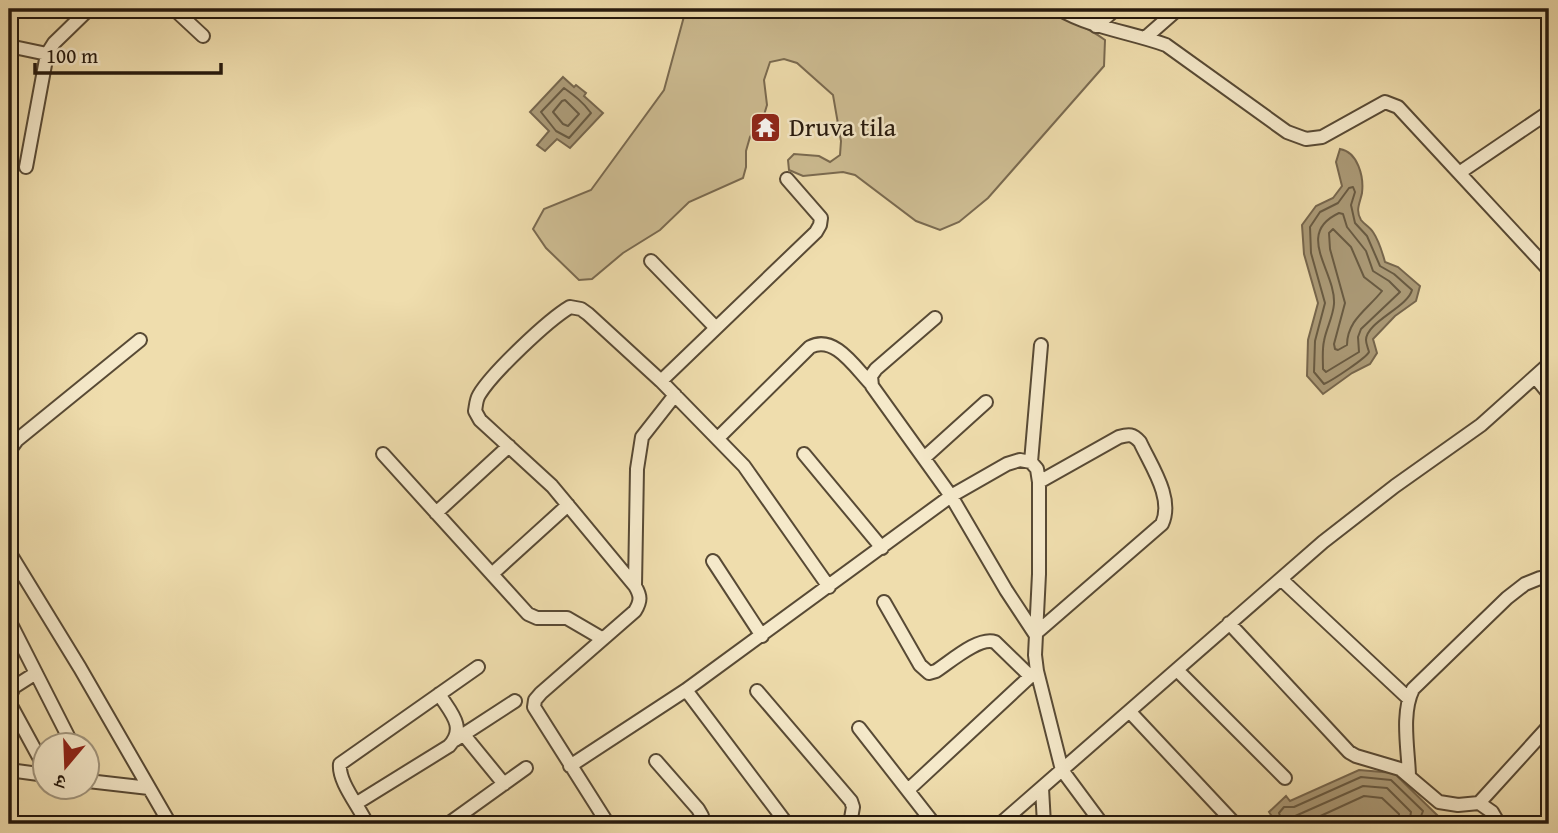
<svg xmlns="http://www.w3.org/2000/svg" width="1558" height="833" font-family="'Gentium Book Plus','Noto Serif Devanagari',serif">
	<style>
		.green { fill: #cdbc92; stroke: #7a6a50; stroke-width: 2 }
		.water { fill: #ab9a77; stroke: #76664d; stroke-width: 2 }
		.lines { fill: none; stroke-linecap: round; stroke-linejoin: round }
		.shore { stroke: #685a42; stroke-width: 2 }
		.street-casing { stroke: #584a35; stroke-width: 16 }
		.street { stroke: #f5e9ca; stroke-width: 12 }
		.labels { text-anchor: middle; stroke-width: 5; stroke-linejoin: round; paint-order: stroke }
		.poi-label { font-size: 26px; fill: #26190d; stroke: #f5e9ca; text-anchor: start }
	</style>
	<rect width="100%" height="100%" fill="#efddad"/>
	<filter id="stains"><feTurbulence type="fractalNoise" baseFrequency=".00286" numOctaves="4"/><feColorMatrix values="0 0 0 0 .2 0 0 0 0 .09 0 0 0 0 .02 0 0 0 .5 -.17"/></filter>
	<radialGradient id="worn" r=".72"><stop offset=".6" stop-color="#630" stop-opacity="0"/><stop offset="1" stop-color="#630" stop-opacity=".3"/></radialGradient>
	<path class="green" d="M 686,9 L 1046,9 C 1066,20 1087,26 1105,40 L 1104,66 L 988,198 L 959,222 L 940,230 L 916,221 L 855,175 L 843,172 L 803,176 L 789,170 L 788,160 L 794,154 L 819,156 L 830,162 L 840,155 L 841,141 L 833,95 L 797,63 L 784,59 L 770,62 L 764,80 L 767,105 L 764,115 L 750,137 L 746,151 L 746,167 L 743,178 L 689,202 L 660,230 L 623,253 L 592,279 L 579,280 L 546,248 L 533,229 L 544,209 L 591,190 L 664,90 Z"/>
	<path class="water" d="M 563,77 L 574,87 L 576,85 L 586,93 L 584,96 L 603,113 L 570,148 L 557,139 L 545,151 L 537,145 L 549,131 L 530,112 Z
		M 1340,149 C 1358,152 1364,177 1362,193 C 1360,203 1355,210 1361,220 C 1364,224 1370,227 1373,232 C 1379,241 1382,251 1385,262 L 1398,267 L 1420,286 L 1416,301 L 1395,316 L 1373,339 L 1377,353 L 1370,364 L 1352,373 L 1323,394 L 1307,376 L 1308,340 L 1318,303 L 1304,254 L 1302,225 L 1316,206 L 1333,198 L 1342,186 L 1336,162 Z
		M 1359,770 L 1394,773 L 1438,816 L 1418,824 L 1277,824 L 1269,812 L 1286,796 L 1290,801 Z"/>
	<g class="lines">
		<path class="shore" d="M 564,88 C 575,96 583,102 591,113 L 569,138 L 556,131 L 541,112 Z
			M 565,100 L 579,114 L 568,126 L 563,124 L 553,112 L 562,101 Z
			M 1353,187 L 1355,192 L 1351,205 L 1355,223 L 1367,236 L 1380,266 L 1394,274 L 1412,290 C 1408,307 1366,322 1366,340 C 1366,344 1368,348 1369,352 C 1366,358 1333,380 1324,384 L 1314,372 L 1315,341 L 1325,303 L 1311,253 L 1310,227 L 1320,212 L 1338,203 L 1349,188 Z
			M 1339,213 L 1343,214 L 1347,227 L 1366,251 L 1373,271 L 1389,281 L 1400,292 L 1361,329 L 1358,337 L 1359,352 L 1326,372 L 1323,369 C 1323,360 1322,350 1324,341 C 1326,329 1333,317 1334,304 C 1336,271 1294,234 1339,213 Z
			M 1333,229 L 1351,247 L 1364,277 L 1382,291 C 1368,309 1347,320 1347,345 L 1338,350 L 1335,349 L 1334,344 L 1345,303 L 1330,249 L 1329,233 Z
			M 1283,824 L 1279,813 L 1284,807 L 1294,807 L 1361,777 L 1391,780 L 1423,811 L 1418,824
			M 1291,824 L 1293,817 L 1363,786 L 1387,788 L 1411,812 L 1409,824
			M 1303,824 L 1364,796 L 1382,798 L 1399,814 L 1399,824"/>
		<defs>
			<path id="street" d="M 174,9 L 203,36
				M 1059,9 C 1092,28 1130,32 1166,45 L 1287,132 L 1306,139 L 1322,137 L 1385,102 L 1398,107 L 1549,270
				M 1096,26 L 1116,9
				M 1145,38 L 1178,9
				M 9,46 L 47,54
				M 26,167 L 47,54 L 54,43 L 89,9
				M 1459,173 L 1549,112
				M 651,261 L 716,328
				M 935,318 L 876,369 L 871,376 L 872,386 L 951,496 L 1006,590 L 1035,634 L 1162,524 C 1174,498 1151,466 1140,442 C 1133,434 1129,434 1119,437 L 1039,482
				M 1536,378 L 1549,394
				M 661,381 L 816,232 L 820,225 L 821,218 L 787,179
				M 718,438 L 810,347 C 835,334 856,369 872,385
				M 9,451 L 17,440 L 140,340
				M 383,454 L 528,614 L 537,618 L 567,618 L 603,639
				M 804,454 L 882,548
				M 924,458 L 986,402
				M 1031,462 L 1041,345
				M 436,513 L 509,446
				M 9,552 L 80,668 L 170,824
				M 713,561 L 762,636
				M 492,574 L 568,505
				M 1282,580 L 1408,698
				M 635,586 L 637,469 L 642,437 L 675,395
				M 884,602 L 920,665 L 929,673 L 936,671 C 950,662 979,636 995,642 L 1030,676
				M 9,620 L 73,746
				M 1229,623 L 1349,752 L 1356,756 L 1400,769 L 1439,802 L 1458,805 L 1479,803 L 1492,812 L 1499,824
				M 1178,671 L 1285,778
				M 686,690 L 787,824
				M 757,691 L 851,801 L 853,807 L 850,824
				M 9,698 L 14,687 L 36,673
				M 9,702 L 46,770
				M 1130,712 L 1235,824
				M 859,728 L 934,824
				M 464,735 L 504,784
				M 455,740 L 515,701
				M 656,761 L 698,809 L 702,816 L 702,824
				M 570,766 L 686,690 L 951,496 L 1007,464 L 1020,460 L 1031,462 L 1037,469 L 1039,482 L 1039,574 L 1035,655 L 1037,671 L 1062,770 L 1102,824
				M 9,770 L 46,775
				M 1409,775 C 1408,748 1401,713 1413,689 L 1507,598 L 1525,584 L 1540,578 L 1549,578
				M 88,781 L 149,788
				M 1042,788 L 1044,824
				M 908,790 L 1036,671
				M 357,803 L 449,746 C 467,727 450,712 439,694
				M 1479,803 L 1549,726
				M 367,824 C 359,806 338,782 340,764 L 478,667
				M 448,824 L 526,768
				M 608,824 L 534,707 L 535,700 L 541,693 L 635,611 C 641,601 641,596 635,586 L 552,486 L 480,420 L 475,411 C 476,406 476,400 479,395 C 492,373 548,320 570,307 L 581,309 L 588,314 L 661,381 L 744,466 L 829,587
				M 1000,824 L 1323,542 L 1395,486 L 1481,425 L 1549,364"/>
		</defs>
		<use href="#street" class="street-casing"/>
		<use href="#street" class="street"/>
	</g>
	<defs>
		<symbol id="temple-square" viewBox="-11 -11 22 22"><rect x="-9" y="-9" width="18" height="18" rx="4" fill="#8f2418" stroke="#f5e9ca"/><path d="M0-6L5-2H3V0L6.5 2.5H4V6H1.5V3h-3V6H-4V2.5H-6.5L-3 0V-2H-5Z" fill="#fff"/></symbol>
	</defs>
	<g fill-rule="evenodd">
		<use href="#temple-square" x="748" y="110" width="35" height="35"/>
	</g>
	<g class="labels">
		<g class="poi-label">
			<text x="789" y="136">Druva tila</text>
		</g>
	</g>
	<rect width="1558" height="833" fill="none" stroke="#efddad" stroke-width="35"/>
	<rect x="10" y="10" width="1537" height="812" fill="none" stroke="#26190d" stroke-width="3.5"/>
	<rect x="18" y="18" width="1523" height="798" fill="none" stroke="#26190d" stroke-width="2"/>
	<g transform="translate(66 766) rotate(199)"><circle r="33" fill="#f5e9ca" stroke="#a2967e" stroke-width="2"/>
	<path d="M0-5L12 26L0 18L-12 26Z" fill="#8f2418"/>
	<text y="-10" font-size="19" font-weight="bold" text-anchor="middle" fill="#26190d">उ</text>
	</g>
	<path d="M35 63v10h186v-10" fill="none" stroke="#26190d" stroke-width="3.5"/>
	<text x="46" y="63" font-size="21" fill="#26190d" stroke="#f5e9ca" stroke-width="5" paint-order="stroke">100 m</text>
	<rect width="100%" height="100%" filter="url(#stains)"/>
	<rect width="100%" height="100%" fill="url(#worn)"/>
</svg>
